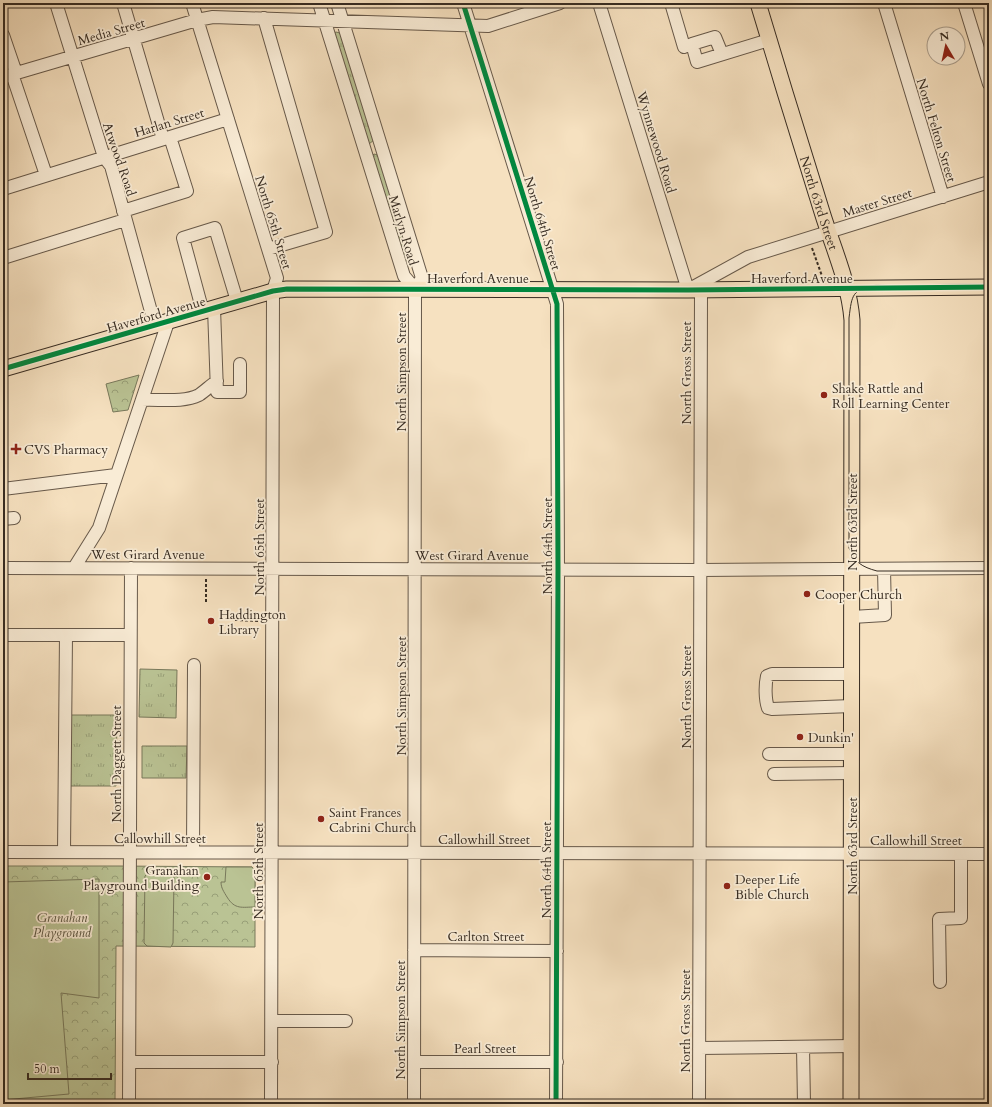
<svg xmlns="http://www.w3.org/2000/svg" width="992" height="1107" font-family="Cardo,serif">
	<style>
		.grass { fill: url(#grass-tufts); stroke: #78785b }
		.park { fill: url(#park-crowns); stroke: #78785b }
		.pitch { fill: #bac394; stroke: #78785b }
		.lines { fill: none; stroke-linecap: round; stroke-linejoin: round }
		.minor-casing { stroke: #67594a; stroke-width: 14 }
		.major-casing { stroke: #372c22; stroke-width: 17 }
		.path { stroke: #372c22; stroke-width: 2; stroke-dasharray: 3 2; stroke-linecap: butt }
		.minor { stroke: #f9ecd6; stroke-width: 12 }
		.major { stroke: #f6e1c0; stroke-width: 15 }
		.tram { stroke: #372c22; stroke-width: 1 }
		.cycleway-casing { stroke: #f9ecd6; stroke-width: 8 }
		.cycleway { stroke: #00873e; stroke-width: 5 }
		.poi-dot { fill: #8f2418; stroke: #f9ecd6; stroke-width: 1.5 }
		.labels { text-anchor: middle; stroke-width: 3.5; stroke-linejoin: round; paint-order: stroke }
		.street-label { font-size: 13px; fill: #372c22; stroke: #f9ecd6 }
		.poi-label { font-size: 13px; fill: #372c22; stroke: #f9ecd6; text-anchor: start }
		.park-label { font-size: 13px; font-style: italic; fill: #58523e; stroke: #f9ecd6 }
	</style>
	<defs>
		<pattern id="grass-tufts" width="24" height="20" patternUnits="userSpaceOnUse"><rect width="24" height="20" fill="#bac394"/><path d="M3 7l-1-3M5 7V3M7 7l1-3M15 17l-1-3M17 17v-4M19 17l1-3" fill="none" stroke="#989f78"/></pattern>
		<pattern id="park-crowns" width="20" height="18" patternUnits="userSpaceOnUse"><rect width="20" height="18" fill="#bac394"/><path d="M2 6a3 3 0 1 1 6 0M12 15a3 3 0 1 1 6 0" fill="none" stroke="#989f78"/></pattern>
	</defs>
	<rect width="100%" height="100%" fill="#f6e1c0"/>
	<filter id="stains"><feTurbulence type="fractalNoise" baseFrequency=".005" numOctaves="4"/><feColorMatrix values="0 0 0 0 .2 0 0 0 0 .09 0 0 0 0 .02 0 0 0 .5 -.17"/></filter>
	<radialGradient id="worn" r=".72"><stop offset=".6" stop-color="#630" stop-opacity="0"/><stop offset="1" stop-color="#630" stop-opacity=".3"/></radialGradient>
	<path class="grass" d="M 336,32 L 340,33 L 374,140 L 369,144 L 334,33 Z
		M 374,154 L 378,155 L 412,263 L 409,266 L 407,266 L 372,156 Z
		M 140,669 L 177,670 L 176,718 L 139,717 Z
		M 70,715 L 117,715 L 116,786 L 69,786 Z
		M 142,746 L 187,746 L 186,778 L 142,778 Z"/>
	<path class="park" d="M 139,375 L 128,410 L 113,412 L 106,384 Z
		M 3,866 L 118,866 L 252,867 L 255,871 L 255,947 L 116,946 L 115,1104 L 3,1104 Z"/>
	<path class="pitch" d="M 226,867 L 252,867 L 255,871 L 255,907 C 242,907 235,910 227,897 C 224,892 221,888 221,882 L 225,882 Z
		M 148,873 L 170,873 L 174,877 L 173,943 L 171,947 L 147,946 L 144,943 L 145,876 Z
		M 99,879 L 99,998 L 61,993 L 69,1094 L 3,1100 L 3,882 Z"/>
	<g class="lines">
		<defs>
			<path id="minor" d="M 56,3 L 104,157 L 111,166 L 155,326
				M 123,3 L 163,139
				M 192,3 L 277,278 L 273,291 L 271,1104
				M 319,3 L 404,276 L 415,289
				M 337,3 L 422,278 L 415,289
				M 463,3 L 557,304 L 558,570 L 556,1104
				M 599,3 L 688,290 L 748,257 L 989,182
				M 671,3 L 684,47 L 692,44
				M 884,3 L 943,197
				M 964,3 L 989,84
				M 264,18 L 326,232 L 268,249
				M 3,35 L 16,73
				M 722,54 L 715,37 L 692,44 L 697,62 L 769,40
				M 12,74 L 46,175
				M 3,77 L 197,20 L 213,17 L 488,26 L 560,3
				M 3,189 L 228,119
				M 123,211 L 187,191 L 170,137
				M 3,258 L 125,220
				M 214,308 L 217,392 L 240,392 L 240,364
				M 203,312 L 183,238 L 215,228 L 237,301
				M 142,400 C 160,399 183,403 199,395 C 205,391 211,385 217,381
				M 3,489 L 116,475
				M 3,519 L 14,518
				M 3,568 L 700,570 L 989,568
				M 74,568 L 99,528 L 168,322
				M 852,617 L 885,615 L 884,569
				M 3,635 L 130,635
				M 852,706 L 772,709 L 768,708 C 765,699 765,685 767,676 L 772,674 L 852,674
				M 769,754 L 852,754
				M 774,774 L 852,773
				M 3,852 L 989,854
				M 64,852 L 66,635
				M 193,852 L 194,665
				M 414,950 L 557,951
				M 940,982 L 939,919 L 961,918 L 961,854
				M 272,1021 L 346,1021
				M 803,1047 L 804,1104
				M 699,1048 L 852,1046
				M 129,1062 L 272,1062
				M 414,1062 L 557,1062
				M 129,1104 L 131,568
				M 414,1104 L 415,289
				M 699,1104 L 701,289"/>
			<g id="major">
				<path id="s1" d="M 758,3 C 779,73 800,142 822,212 C 833,248 849,282 852,320 L 851,1104"/>
				<path d="M 3,369 L 273,291 L 287,289 L 688,290 L 989,287"/>
			</g>
		</defs>
		<use href="#minor" class="minor-casing"/>
		<use href="#major" class="major-casing"/>
		<path class="path" d="M 812,248 L 822,276
			M 206,579 L 206,603
			M 235,620 L 260,621"/>
		<use href="#minor" class="minor"/>
		<use href="#major" class="major"/>
		<path class="tram" d="M 989,284 L 876,285 C 852,290 852,294 849,318 L 849,548 C 854,562 862,567 877,571 L 989,571"/>
		<defs>
			<path id="cycleway" d="M 463,3 L 557,304 L 558,570 L 556,1104
				M 3,369 L 273,291 L 287,289 L 688,290 L 989,287"/>
		</defs>
		<use href="#cycleway" class="cycleway-casing"/>
		<use href="#cycleway" class="cycleway"/>
	</g>
	<g class="poi-dot">
		<circle cx="824" cy="395" r="4"/>
		<path d="M14 443h4v4h4v4h-4v4h-4v-4h-4v-4h4z"/>
		<circle cx="807" cy="594" r="4"/>
		<circle cx="211" cy="621" r="4"/>
		<circle cx="800" cy="737" r="4"/>
		<circle cx="321" cy="819" r="4"/>
		<circle cx="207" cy="877" r="4"/>
		<circle cx="727" cy="886" r="4"/>
	</g>
	<g class="labels">
		<g class="street-label">
			<text transform="translate(111 31) rotate(-16)" y="5">Media Street</text>
			<text transform="translate(169 122) rotate(-17)" y="5">Harlan Street</text>
			<text transform="translate(937 130) rotate(73)" y="5">North Felton Street</text>
			<text transform="translate(657 142) rotate(73)" y="5">Wynnewood Road</text>
			<text transform="translate(120 159) rotate(71)" y="5">Atwood Road</text>
			<text transform="translate(877 202) rotate(-17)" y="5">Master Street</text>
			<text dy="5" stroke="none"><textPath href="#s1" startOffset="209">North 63rd Street</textPath></text>
			<text transform="translate(274 222) rotate(73)" y="5">North 65th Street</text>
			<text transform="translate(543 223) rotate(73)" y="5">North 64th Street</text>
			<text transform="translate(404 230) rotate(73)" y="5">Marlyn Road</text>
			<text x="478" y="283">Haverford Avenue</text>
			<text x="802" y="283">Haverford Avenue</text>
			<text transform="translate(156 314) rotate(-16)" y="5">Haverford Avenue</text>
			<text transform="translate(401 372) rotate(-90)" y="5">North Simpson Street</text>
			<text transform="translate(686 373) rotate(-90)" y="5">North Gross Street</text>
			<text transform="translate(852 522) rotate(-90)" y="5">North 63rd Street</text>
			<text transform="translate(547 546) rotate(-90)" y="5">North 64th Street</text>
			<text transform="translate(259 547) rotate(-90)" y="5">North 65th Street</text>
			<text x="148" y="559">West Girard Avenue</text>
			<text x="472" y="560">West Girard Avenue</text>
			<text transform="translate(401 696) rotate(-90)" y="5">North Simpson Street</text>
			<text transform="translate(686 697) rotate(-90)" y="5">North Gross Street</text>
			<text transform="translate(116 764) rotate(-90)" y="5">North Daggett Street</text>
			<text x="160" y="843">Callowhill Street</text>
			<text x="484" y="844">Callowhill Street</text>
			<text x="916" y="845">Callowhill Street</text>
			<text transform="translate(852 846) rotate(-90)" y="5">North 63rd Street</text>
			<text transform="translate(546 870) rotate(-90)" y="5">North 64th Street</text>
			<text transform="translate(258 871) rotate(-90)" y="5">North 65th Street</text>
			<text x="486" y="941">Carlton Street</text>
			<text transform="translate(400 1020) rotate(-90)" y="5">North Simpson Street</text>
			<text transform="translate(685 1021) rotate(-90)" y="5">North Gross Street</text>
			<text x="485" y="1053">Pearl Street</text>
		</g>
		<g class="poi-label">
			<text x="832" y="393">Shake Rattle and<tspan x="832" dy="15">Roll Learning Center</tspan></text>
			<text x="24" y="454">CVS Pharmacy</text>
			<text x="815" y="599">Cooper Church</text>
			<text x="219" y="619">Haddington<tspan x="219" dy="15">Library</tspan></text>
			<text x="808" y="742">Dunkin'</text>
			<text x="329" y="817">Saint Frances<tspan x="329" dy="15">Cabrini Church</tspan></text>
			<text x="199" y="875" text-anchor="end">Granahan<tspan x="199" dy="15">Playground Building</tspan></text>
			<text x="735" y="884">Deeper Life<tspan x="735" dy="15">Bible Church</tspan></text>
		</g>
		<g class="park-label">
			<text x="62" y="922">Granahan<tspan x="62" dy="15">Playground</tspan></text>
		</g>
	</g>
	<rect width="992" height="1107" fill="none" stroke="#f6e1c0" stroke-width="16"/>
	<rect x="4" y="4" width="984" height="1099" fill="none" stroke="#372c22" stroke-width="2"/>
	<rect x="8" y="8" width="976" height="1091" fill="none" stroke="#372c22"/>
	<g transform="translate(946 46) rotate(351)"><circle r="19" fill="#f9ecd6" stroke="#ab9f8e"/>
	<path d="M0-3L7 15L0 10L-7 15Z" fill="#8f2418"/>
	<text y="-6" font-size="11" font-weight="bold" text-anchor="middle" fill="#372c22">N</text>
	</g>
	<path d="M28 1073v6h83v-6" fill="none" stroke="#372c22" stroke-width="2"/>
	<text x="34" y="1073" font-size="12" fill="#372c22" stroke="#f9ecd6" stroke-width="3" paint-order="stroke">50 m</text>
	<rect width="100%" height="100%" filter="url(#stains)"/>
	<rect width="100%" height="100%" fill="url(#worn)"/>
</svg>
